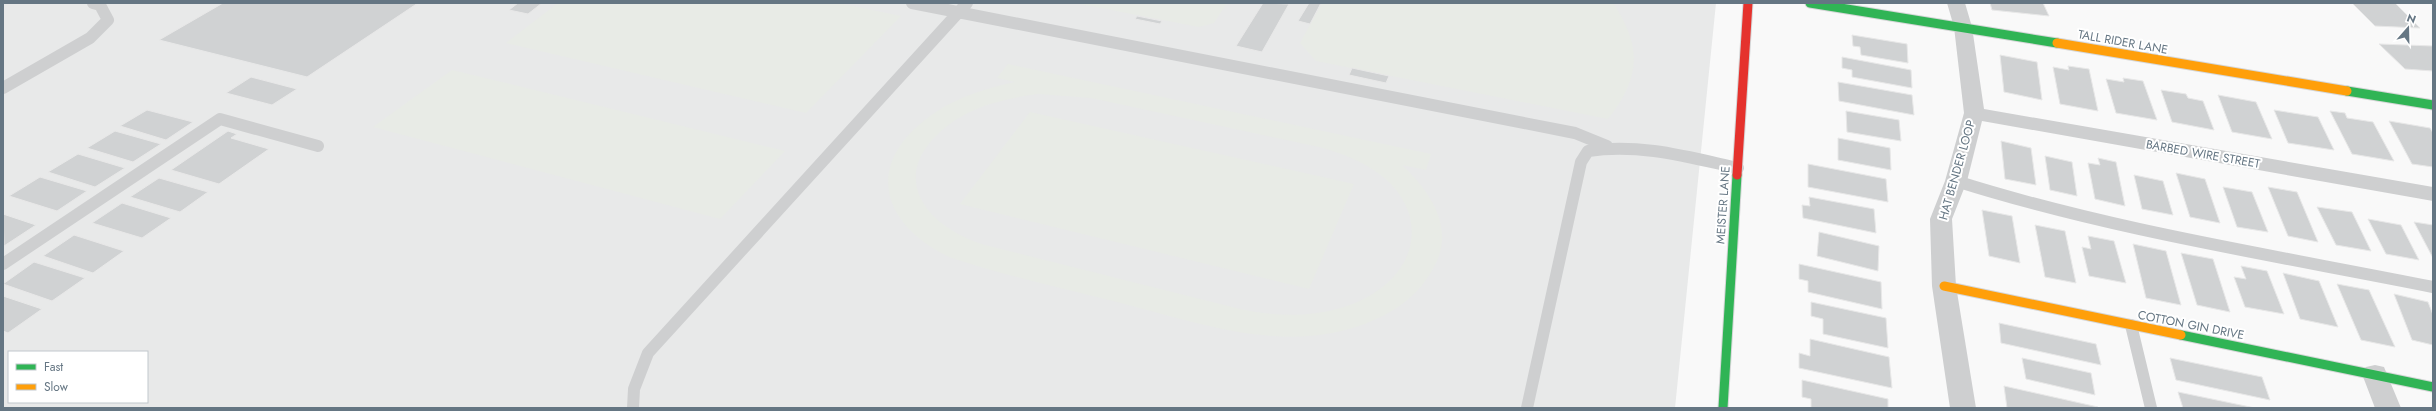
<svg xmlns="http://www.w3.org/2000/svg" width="2436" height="411" font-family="Jost,sans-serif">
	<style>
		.built { fill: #e8e9e9; fill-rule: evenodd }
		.green { fill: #e8ebe6; fill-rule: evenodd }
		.building { fill: #d0d2d3; stroke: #e8e8e8 }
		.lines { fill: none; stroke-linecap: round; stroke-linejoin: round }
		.fast-casing { stroke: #d5d6d7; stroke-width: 11 }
		.slow-casing { stroke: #d5d6d7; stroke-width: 11 }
		.jam-casing { stroke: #d5d6d7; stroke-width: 11 }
		.lane { stroke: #cecfd0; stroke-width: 12 }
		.street { fill: #cecfd0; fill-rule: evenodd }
		.fast { stroke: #30b455; stroke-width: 9 }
		.slow { stroke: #ff9f0a; stroke-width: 9 }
		.jam { stroke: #e5322d; stroke-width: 9 }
		.labels { text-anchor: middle; stroke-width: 4; stroke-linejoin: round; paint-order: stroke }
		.street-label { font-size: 12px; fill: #657683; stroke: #fff }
	</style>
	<rect width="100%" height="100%" fill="#f9f9f9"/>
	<path class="built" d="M 3,3 L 1716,3 L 1675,408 L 3,408 ZM 9,352 L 147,352 L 147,402 L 9,402 Z"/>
	<path class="green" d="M 558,3 L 838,3 L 901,16 L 806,113 L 506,43 Z
		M 1075,3 L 1227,3 L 1214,23 L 1199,27 Z
		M 1322,3 L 1613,3 C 1643,48 1640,78 1608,119 L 1316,61 L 1300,43 Z
		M 1008,64 L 1431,154 L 1426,170 L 1402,165 C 1429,190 1454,226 1436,263 C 1423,290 1402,308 1374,320 C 1289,358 1197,322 1113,301 C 1058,287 1002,275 949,257 C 876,221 865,159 936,112 C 960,96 988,88 1015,82 L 997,78 ZM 1038,94 L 1091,98 L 1319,147 C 1341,153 1363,161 1382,176 C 1422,208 1422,258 1380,289 C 1340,318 1286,319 1240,309 L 985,245 C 918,224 885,169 954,121 C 979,104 1009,98 1038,94 Z
		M 452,70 L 785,151 L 720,219 L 373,127 Z
		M 1030,112 L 1354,184 L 1309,289 L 960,204 Z"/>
	<path class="building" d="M 223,3 L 418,3 L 307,77 L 159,40 Z
		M 518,3 L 542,3 L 528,14 L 509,10 Z
		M 1263,3 L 1289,4 L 1262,52 L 1236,46 Z
		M 1309,3 L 1321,3 L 1310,24 L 1298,21 Z
		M 1990,3 L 2043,3 L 2049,16 L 1992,10 Z
		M 2352,3 L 2395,3 L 2420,28 L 2375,26 Z
		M 1137,16 L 1162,21 L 1160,24 L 1135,19 Z
		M 1852,35 L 1907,44 L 1908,63 L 1861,55 L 1860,47 L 1853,46 Z
		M 2379,44 L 2433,46 L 2433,71 L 2405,69 Z
		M 2000,55 L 2037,62 L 2042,100 L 2004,92 Z
		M 1842,57 L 1911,70 L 1912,88 L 1852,77 L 1852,70 L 1842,68 Z
		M 2068,66 L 2089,69 L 2098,111 L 2060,104 L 2053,67 L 2069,70 Z
		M 1352,68 L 1389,76 L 1386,83 L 1349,75 Z
		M 251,77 L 297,89 L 272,105 L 226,93 Z
		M 2123,78 L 2143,81 L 2157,120 L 2116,113 L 2106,79 L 2124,82 Z
		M 1838,82 L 1912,95 L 1914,115 L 1839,101 Z
		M 2161,90 L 2186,94 L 2188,98 L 2203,101 L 2214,130 L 2172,122 Z
		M 2218,95 L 2256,102 L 2272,139 L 2232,132 Z
		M 147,110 L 193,122 L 166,140 L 120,126 Z
		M 2274,110 L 2318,117 L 2334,150 L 2288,143 Z
		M 1846,111 L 1899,120 L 1901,141 L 1847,132 Z
		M 2330,111 L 2345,113 L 2347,118 L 2373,122 L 2394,161 L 2352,154 Z
		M 2389,121 L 2430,128 L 2433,133 L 2433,167 L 2412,164 Z
		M 115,131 L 161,144 L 133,162 L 87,148 Z
		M 228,131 L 237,134 L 231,138 L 269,149 L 219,184 L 171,170 Z
		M 1838,138 L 1890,148 L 1891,170 L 1838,160 Z
		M 2001,141 L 2031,148 L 2036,185 L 2005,179 Z
		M 78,154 L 125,168 L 95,187 L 48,172 Z
		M 2045,156 L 2072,162 L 2077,196 L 2050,190 Z
		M 2098,158 L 2116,162 L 2125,206 L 2095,199 L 2088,163 L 2100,165 Z
		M 1808,164 L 1886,179 L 1888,202 L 1808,187 Z
		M 2176,173 L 2205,179 L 2220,223 L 2190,217 Z
		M 2134,175 L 2163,181 L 2173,215 L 2142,209 Z
		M 40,177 L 87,191 L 57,211 L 9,196 Z
		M 159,178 L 208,192 L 180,212 L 130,197 Z
		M 2223,187 L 2252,192 L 2268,232 L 2237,227 Z
		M 2268,187 L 2297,192 L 2318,242 L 2288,236 Z
		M 1809,197 L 1874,209 L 1876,233 L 1803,218 L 1802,205 L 1810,206 Z
		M 122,203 L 171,218 L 142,238 L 92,223 Z
		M 2317,207 L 2352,212 L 2371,251 L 2336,245 Z
		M 1982,210 L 2012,216 L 2020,263 L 1989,256 Z
		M 3,214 L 36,225 L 4,246 Z
		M 2368,219 L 2401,225 L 2419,260 L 2386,254 Z
		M 2414,222 L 2433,225 L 2433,258 Z
		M 2035,225 L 2065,231 L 2076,283 L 2045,277 Z
		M 1819,232 L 1879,246 L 1878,271 L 1817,256 Z
		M 74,235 L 124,251 L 93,273 L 43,256 Z
		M 2088,236 L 2114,241 L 2126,283 L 2089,276 L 2082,247 L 2091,249 Z
		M 2133,244 L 2166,251 L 2181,305 L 2146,298 Z
		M 2181,253 L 2213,259 L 2230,312 L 2197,305 Z
		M 34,262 L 85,278 L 52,301 L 3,284 Z
		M 1799,264 L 1881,282 L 1882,309 L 1808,292 L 1808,281 L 1799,279 Z
		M 2241,266 L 2267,271 L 2284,314 L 2245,307 L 2234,277 L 2246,279 Z
		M 2283,273 L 2319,281 L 2338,327 L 2300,319 Z
		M 2337,284 L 2369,290 L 2395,347 L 2361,340 Z
		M 2394,294 L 2428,302 L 2433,315 L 2433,345 L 2412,340 Z
		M 3,296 L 42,309 L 8,333 L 3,331 Z
		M 1811,302 L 1886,318 L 1888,348 L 1823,334 L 1823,319 L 1811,316 Z
		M 1999,323 L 2096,344 L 2101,365 L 2001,343 Z
		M 1810,339 L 1889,357 L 1892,388 L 1799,368 L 1799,353 L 1810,356 Z
		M 2022,358 L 2091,373 L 2095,395 L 2026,379 Z
		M 2170,358 L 2262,377 L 2270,400 L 2176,380 Z
		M 1802,380 L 1888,399 L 1888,408 L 1811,408 L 1811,399 L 1802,397 Z
		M 2004,386 L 2098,407 L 2099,408 L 2007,408 Z
		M 2178,392 L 2255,408 L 2183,408 Z"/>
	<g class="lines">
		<defs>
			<path id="fast" d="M 1810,3 L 2057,43
				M 2347,91 L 2433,105
				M 2181,335 L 2433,387
				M 1723,408 L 1737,175"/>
			<path id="slow" d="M 2057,43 L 2347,91
				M 1944,286 L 2181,335"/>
			<path id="jam" d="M 1737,175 L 1748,3"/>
		</defs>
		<use href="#fast" class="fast-casing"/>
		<use href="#slow" class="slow-casing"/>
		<use href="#jam" class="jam-casing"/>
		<path class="lane" d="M 912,3 L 1575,133 L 1607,146
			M 3,88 L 90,38 L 108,20 L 100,5 L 93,3
			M 1956,181 C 2111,230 2273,255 2433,287
			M 3,264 L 220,119 L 318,146
			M 2131,325 L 2151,408
			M 633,408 L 634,389 L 648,353 L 967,3
			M 1527,408 L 1581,162 L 1588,151 C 1639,143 1688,157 1738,168"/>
		<path class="street" d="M 1947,3 L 1965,3 L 1972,27 L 1984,109 L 2433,187 L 2433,201 L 1982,121 L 1967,181 L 1952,219 L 1956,286 L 1976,408 L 1950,408 L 1932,286 L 1930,219 L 1945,181 L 1964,113 L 1954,27 Z
			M 2375,365 L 2384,367 L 2401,408 L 2375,408 L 2362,374 L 2366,367 Z"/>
		<use href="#fast" class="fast"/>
		<use href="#slow" class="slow"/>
		<use href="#jam" class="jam"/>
	</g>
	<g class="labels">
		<g class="street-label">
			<text transform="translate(2123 42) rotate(10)" y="4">TALL RIDER LANE</text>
			<text transform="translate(2203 154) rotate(10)" y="4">BARBED WIRE STREET</text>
			<text transform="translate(1957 170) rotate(-74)" y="4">HAT BENDER LOOP</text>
			<text transform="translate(1723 205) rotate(-86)" y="4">MEISTER LANE</text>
			<text transform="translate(2191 325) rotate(11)" y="4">COTTON GIN DRIVE</text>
		</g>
	</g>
	<rect width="2436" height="411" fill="none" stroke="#657683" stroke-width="8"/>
	<rect x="8" y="351" width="140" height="52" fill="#ffffff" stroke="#c1c8cd"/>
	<rect x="16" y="364" width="20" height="6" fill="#30b455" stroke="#c1c8cd"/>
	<text x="44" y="371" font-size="12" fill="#657683">Fast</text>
	<rect x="16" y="384" width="20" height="6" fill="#ff9f0a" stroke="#c1c8cd"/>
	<text x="44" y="391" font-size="12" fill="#657683">Slow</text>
	<g transform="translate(2408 28) rotate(20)" stroke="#ffffff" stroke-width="3" paint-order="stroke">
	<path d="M0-3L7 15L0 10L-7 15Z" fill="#657683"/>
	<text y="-6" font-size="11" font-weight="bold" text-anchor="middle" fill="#657683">N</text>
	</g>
</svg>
